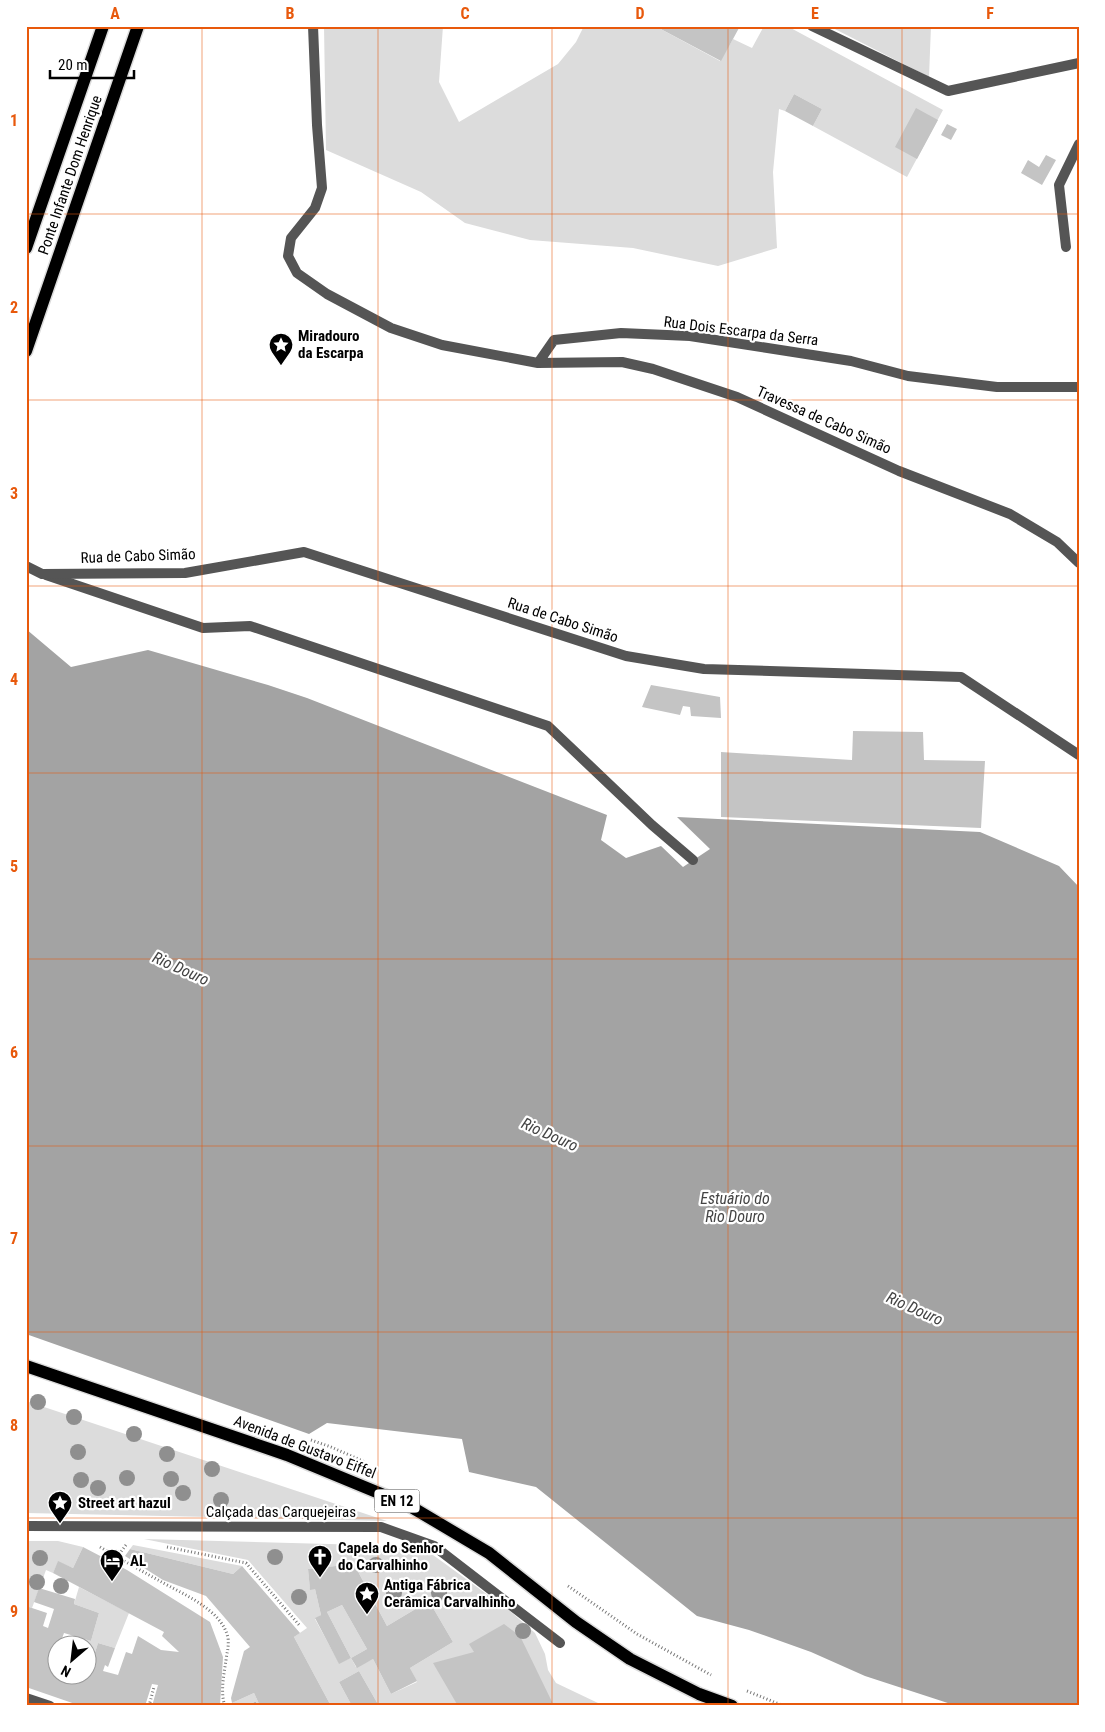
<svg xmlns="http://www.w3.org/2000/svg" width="1105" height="1732" font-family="'Roboto Condensed',sans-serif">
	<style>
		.green { fill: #dcdcdc; fill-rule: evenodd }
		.water { fill: #a3a3a3 }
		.building { fill: #c4c4c4; fill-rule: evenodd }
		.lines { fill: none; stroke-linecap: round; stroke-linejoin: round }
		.primary-casing { stroke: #dbdbdb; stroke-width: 15 }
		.path { stroke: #777; stroke-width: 3; stroke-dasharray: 1 2.5; stroke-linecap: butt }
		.lane { stroke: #555; stroke-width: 10 }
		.street { stroke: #555; stroke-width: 10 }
		.primary { stroke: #000; stroke-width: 12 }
		.tree { fill: #8f8f8f }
		.grid { fill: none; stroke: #e8590c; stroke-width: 1; stroke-opacity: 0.55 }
		.labels { text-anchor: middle; stroke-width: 4.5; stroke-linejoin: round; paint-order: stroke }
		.shield { fill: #fff; stroke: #4c4c4c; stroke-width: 1 }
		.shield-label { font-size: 14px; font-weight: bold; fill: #000 }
		.street-label { font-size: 15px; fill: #000; stroke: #fff }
		.poi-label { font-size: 15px; font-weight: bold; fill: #000; stroke: #fff; text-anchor: start }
		.water-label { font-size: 16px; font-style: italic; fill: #444; stroke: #fff }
		.neatline { fill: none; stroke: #e8590c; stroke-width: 2 }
		.grid-label { font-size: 16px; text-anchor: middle; font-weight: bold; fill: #e8590c }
	</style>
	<rect width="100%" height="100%" fill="#fff"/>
	<path class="green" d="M 324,26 L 443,26 L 439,82 L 459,122 L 558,64 L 576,42 L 584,26 L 655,26 L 720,61 L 733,39 L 752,48 L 764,26 L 787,26 L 943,110 L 907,177 L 813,126 L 822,109 L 794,94 L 785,111 L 779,109 L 773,172 L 777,248 L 718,266 L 633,248 L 530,240 L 465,223 L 421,192 L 326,150 Z
		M 829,26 L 931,26 L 929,77 Z
		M 26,1401 L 387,1521 L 26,1513 Z
		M 144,1539 L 366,1545 L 399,1548 L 433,1555 L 510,1611 L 535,1633 L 545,1654 L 548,1670 L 556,1683 L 598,1703 L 609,1706 L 379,1706 L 359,1671 L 339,1682 L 352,1706 L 331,1706 L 294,1637 L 307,1628 L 248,1560 ZM 354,1564 L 387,1626 L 429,1601 L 453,1642 L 410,1668 L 417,1682 L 391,1694 L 373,1659 L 356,1667 L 351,1658 L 367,1649 L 342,1605 L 327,1612 L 351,1658 L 339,1663 L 315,1619 L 321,1615 L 315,1589 L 310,1589 L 308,1569 Z
		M 26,1541 L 58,1541 L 83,1547 L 73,1568 L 58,1562 L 53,1573 L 46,1570 L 32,1608 L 26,1606 Z
		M 133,1545 L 242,1566 L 233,1574 L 130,1549 Z
		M 79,1587 L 129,1613 L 115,1648 L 98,1643 L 87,1678 L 73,1675 L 88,1674 L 88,1644 L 73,1644 L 76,1636 L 91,1641 L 99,1613 L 74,1604 Z
		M 254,1693 L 260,1706 L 233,1706 L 232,1703 Z"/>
	<path class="water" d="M 26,629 L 71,667 L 148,650 L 268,685 L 307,698 L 607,815 L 601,840 L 626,858 L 661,846 L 683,867 L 710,849 L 677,817 L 980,832 L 1059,866 L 1079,887 L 1079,1706 L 957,1706 L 865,1676 L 811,1652 L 749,1630 L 697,1616 L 536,1487 L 469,1472 L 462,1439 L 327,1423 L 309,1434 L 26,1334 Z"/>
	<path class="building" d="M 655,26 L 737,26 L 739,28 L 721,61 Z
		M 794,94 L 822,109 L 813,126 L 785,111 Z
		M 916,108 L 938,120 L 917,159 L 895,147 Z
		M 947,124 L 957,129 L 951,140 L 941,135 Z
		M 1046,155 L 1056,160 L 1042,185 L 1021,173 L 1028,160 L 1039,167 Z
		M 651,685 L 720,697 L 721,718 L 691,716 L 690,707 L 683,706 L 680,715 L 642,707 Z
		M 853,731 L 923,732 L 924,760 L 985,761 L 981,828 L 721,817 L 721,752 L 852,760 Z
		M 83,1547 L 127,1570 L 210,1622 L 223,1657 L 220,1706 L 152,1706 L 158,1685 L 152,1684 L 145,1706 L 81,1706 L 26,1687 L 26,1606 L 47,1613 L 43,1626 L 48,1628 L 54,1609 L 34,1602 L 39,1588 L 75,1599 L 74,1604 L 99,1613 L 91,1641 L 64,1633 L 60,1644 L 58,1644 L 58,1652 L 52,1668 L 58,1670 L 58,1674 L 73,1674 L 87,1678 L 98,1643 L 115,1648 L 108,1667 L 105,1665 L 103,1671 L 118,1675 L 126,1652 L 132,1654 L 138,1636 L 161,1650 L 179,1652 L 162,1636 L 164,1632 L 53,1573 L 58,1561 L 73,1568 Z
		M 130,1549 L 233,1574 L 242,1566 L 300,1633 L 294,1637 L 331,1706 L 260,1706 L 254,1693 L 232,1703 L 231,1698 L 244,1651 L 250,1647 L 206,1596 L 163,1580 L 125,1556 Z
		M 354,1564 L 387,1626 L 429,1601 L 453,1642 L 410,1668 L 417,1681 L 391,1694 L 373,1659 L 357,1668 L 351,1658 L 339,1664 L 315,1618 L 321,1615 L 315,1589 L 310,1590 L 308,1569 ZM 342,1605 L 367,1649 L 351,1658 L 327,1612 Z
		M 504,1624 L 520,1636 L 554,1706 L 458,1706 L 433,1663 L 474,1652 L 469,1644 Z
		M 359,1671 L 379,1706 L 352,1706 L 339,1682 Z"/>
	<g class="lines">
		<defs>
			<path id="primary" d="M 26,248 L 103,26
				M 26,351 L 138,26
				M 26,1366 L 287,1455 L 408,1505 L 489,1553 L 576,1622 L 630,1659 L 699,1694 L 732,1706"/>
		</defs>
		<use href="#primary" class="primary-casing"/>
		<path class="path" d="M 311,1440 L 331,1447 L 365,1462
			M 100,1547 C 120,1559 140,1570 160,1581 C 182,1594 222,1609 228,1638 C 229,1647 227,1652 226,1660 C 224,1674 220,1693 225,1706
			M 167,1547 L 246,1563 L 300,1626
			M 117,1557 L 126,1545
			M 568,1586 L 637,1634 L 711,1675
			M 747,1691 L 784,1706
			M 149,1706 L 154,1687
			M 251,1706 L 255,1704 L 255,1706"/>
		<path class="lane" d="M 812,26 L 948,91 L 1079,63
			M 1066,247 L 1059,185 L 1079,144
			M 46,575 L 203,628 L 250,626 L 548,726 L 652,825 L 693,860"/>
		<path class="street" d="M 313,26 L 317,125 L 322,188 L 315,208 L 291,238 L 288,256 L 297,273 L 327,294 L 391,328 L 442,345 L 538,363 L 622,362 L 653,369 L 737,397 L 899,471 L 1010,514 L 1057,542 L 1079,563
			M 538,363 L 554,340 L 621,333 L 690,336 L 851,361 L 908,376 L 997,387 L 1079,387
			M 26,566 L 42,574 L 185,573 L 304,552 L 626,656 L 704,669 L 961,677 L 1079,755
			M 26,1526 L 381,1527 L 434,1546 L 560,1643
			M 26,1698 L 50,1706"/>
		<use href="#primary" class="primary"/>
	</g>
	<g class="tree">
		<circle cx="38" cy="1402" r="8"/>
		<circle cx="74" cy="1417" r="8"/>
		<circle cx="134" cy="1434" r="8"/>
		<circle cx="78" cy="1452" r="8"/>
		<circle cx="167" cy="1454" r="8"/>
		<circle cx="212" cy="1469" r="8"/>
		<circle cx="127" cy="1478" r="8"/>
		<circle cx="171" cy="1479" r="8"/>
		<circle cx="81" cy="1480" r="8"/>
		<circle cx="98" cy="1488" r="8"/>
		<circle cx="183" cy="1493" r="8"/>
		<circle cx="221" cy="1500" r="8"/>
		<circle cx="275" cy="1557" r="8"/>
		<circle cx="40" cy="1558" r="8"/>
		<circle cx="376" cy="1565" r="8"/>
		<circle cx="37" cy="1582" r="8"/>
		<circle cx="61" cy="1586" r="8"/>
		<circle cx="394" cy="1593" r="8"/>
		<circle cx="439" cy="1593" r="8"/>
		<circle cx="299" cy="1597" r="8"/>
		<circle cx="523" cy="1631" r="8"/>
	</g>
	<path class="grid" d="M 202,26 L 202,1706M 378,26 L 378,1706M 552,26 L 552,1706M 728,26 L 728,1706M 902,26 L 902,1706M 26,214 L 1079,214M 26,400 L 1079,400M 26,586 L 1079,586M 26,773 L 1079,773M 26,959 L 1079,959M 26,1146 L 1079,1146M 26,1332 L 1079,1332M 26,1518 L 1079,1518"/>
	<defs>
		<symbol id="sight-pin" viewBox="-11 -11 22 30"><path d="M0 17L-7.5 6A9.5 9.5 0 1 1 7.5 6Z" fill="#000" stroke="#fff"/><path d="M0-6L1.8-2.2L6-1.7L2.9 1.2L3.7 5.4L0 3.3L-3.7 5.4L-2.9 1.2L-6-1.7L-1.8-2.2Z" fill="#fff"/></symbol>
		<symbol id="church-pin" viewBox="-11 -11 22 30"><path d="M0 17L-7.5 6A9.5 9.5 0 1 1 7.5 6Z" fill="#000" stroke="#fff"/><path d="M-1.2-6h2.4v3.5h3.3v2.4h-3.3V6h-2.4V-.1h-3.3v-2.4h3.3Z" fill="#fff"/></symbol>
		<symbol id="hotel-pin" viewBox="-11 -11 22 30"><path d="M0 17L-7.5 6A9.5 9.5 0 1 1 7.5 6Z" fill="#000" stroke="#fff"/><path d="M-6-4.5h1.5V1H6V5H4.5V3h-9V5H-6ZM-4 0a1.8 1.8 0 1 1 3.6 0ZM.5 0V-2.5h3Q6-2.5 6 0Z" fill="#fff"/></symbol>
	</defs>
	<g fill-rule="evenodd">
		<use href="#sight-pin" x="267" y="331" width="28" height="38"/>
		<use href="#sight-pin" x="46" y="1489" width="28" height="38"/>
		<use href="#church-pin" x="306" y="1543" width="28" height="38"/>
		<use href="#hotel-pin" x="98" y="1547" width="28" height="38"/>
		<use href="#sight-pin" x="353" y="1580" width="28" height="38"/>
	</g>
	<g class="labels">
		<rect class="shield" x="374.5" y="1489.5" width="45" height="23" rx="4"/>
		<g class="shield-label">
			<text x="397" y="1506">EN 12</text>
		</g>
		<g class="street-label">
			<text transform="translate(70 175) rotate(-71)" y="5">Ponte Infante Dom Henrique</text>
			<text transform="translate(741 331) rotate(7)" y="5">Rua Dois Escarpa da Serra</text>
			<text transform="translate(824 420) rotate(24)" y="5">Travessa de Cabo Simão</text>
			<text transform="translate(138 556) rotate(-2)" y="5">Rua de Cabo Simão</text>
			<text transform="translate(563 620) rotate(18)" y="5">Rua de Cabo Simão</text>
			<text transform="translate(305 1447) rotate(21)" y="5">Avenida de Gustavo Eiffel</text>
			<text x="281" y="1517">Calçada das Carquejeiras</text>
		</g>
		<g class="poi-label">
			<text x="298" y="341">Miradouro<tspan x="298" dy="17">da Escarpa</tspan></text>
			<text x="78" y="1508">Street art hazul</text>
			<text x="338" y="1553">Capela do Senhor<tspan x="338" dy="17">do Carvalhinho</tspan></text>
			<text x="130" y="1566">AL</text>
			<text x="384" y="1590">Antiga Fábrica<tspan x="384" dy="17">Cerâmica Carvalhinho</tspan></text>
		</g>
		<g class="water-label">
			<text transform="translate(181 968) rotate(24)" y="6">Rio Douro</text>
			<text transform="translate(550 1134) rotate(24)" y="6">Rio Douro</text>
			<text x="735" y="1204">Estuário do<tspan x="735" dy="18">Rio Douro</tspan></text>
			<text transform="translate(915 1308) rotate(24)" y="6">Rio Douro</text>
		</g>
	</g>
	<rect width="1105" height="1732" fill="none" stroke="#ffffff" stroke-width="55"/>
	<g transform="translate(72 1660) rotate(208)"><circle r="24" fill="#ffffff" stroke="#999999"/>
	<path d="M0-4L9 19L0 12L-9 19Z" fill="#000000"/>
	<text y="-8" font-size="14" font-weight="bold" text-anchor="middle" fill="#000000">N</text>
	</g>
	<path d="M50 70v8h84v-8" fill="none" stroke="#000000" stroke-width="2.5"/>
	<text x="58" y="70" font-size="15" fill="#000000" stroke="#ffffff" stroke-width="4" paint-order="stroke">20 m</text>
	<rect x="28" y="28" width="1050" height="1676" class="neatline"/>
	<g class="grid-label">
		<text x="115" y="19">A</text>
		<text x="290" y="19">B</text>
		<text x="465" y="19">C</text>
		<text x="640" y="19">D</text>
		<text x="815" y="19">E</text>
		<text x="990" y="19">F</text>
		<text x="14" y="126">1</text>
		<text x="14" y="313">2</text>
		<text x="14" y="499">3</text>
		<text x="14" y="685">4</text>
		<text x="14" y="872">5</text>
		<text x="14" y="1058">6</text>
		<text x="14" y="1244">7</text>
		<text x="14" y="1431">8</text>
		<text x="14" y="1617">9</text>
	</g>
</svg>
